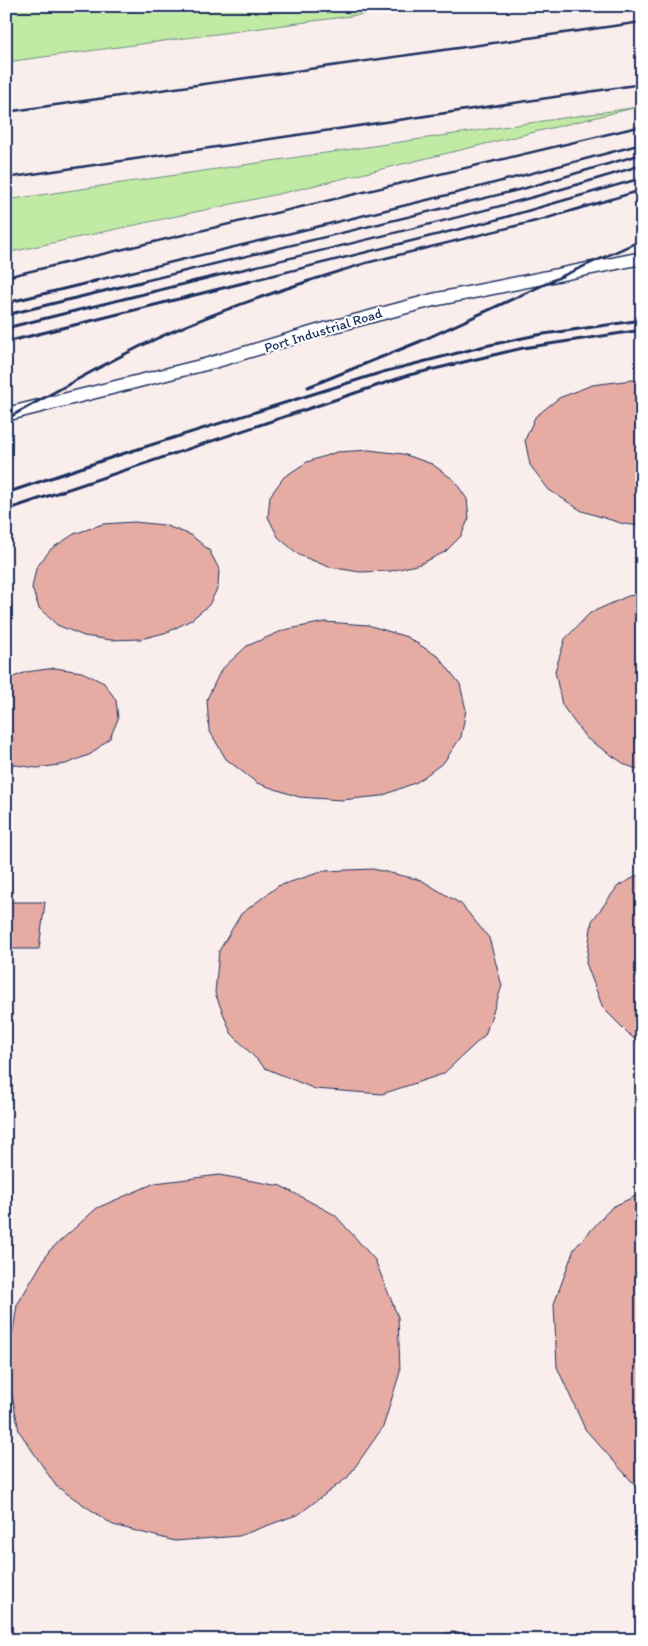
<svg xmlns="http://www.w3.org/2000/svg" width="648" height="1646" font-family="Itim,sans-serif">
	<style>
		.green { fill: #c1eaa5; stroke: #6e8c82 }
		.building { fill: #e6aca4; stroke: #1b2f5e }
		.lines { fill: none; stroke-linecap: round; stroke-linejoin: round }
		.minor-casing { stroke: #1b2f5e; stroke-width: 3 }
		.minor { fill: #fff; fill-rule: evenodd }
		.rail-far1 { stroke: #1b2f5e; stroke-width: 2.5 }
		.rail { stroke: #1b2f5e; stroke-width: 3 }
		.labels { text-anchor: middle; stroke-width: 4; stroke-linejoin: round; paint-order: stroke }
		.far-street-label { font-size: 14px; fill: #1b2f5e; stroke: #fff }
	</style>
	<rect width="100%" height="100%" fill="#faeeed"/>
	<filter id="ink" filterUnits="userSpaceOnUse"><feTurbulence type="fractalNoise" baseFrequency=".02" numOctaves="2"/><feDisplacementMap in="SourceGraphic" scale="10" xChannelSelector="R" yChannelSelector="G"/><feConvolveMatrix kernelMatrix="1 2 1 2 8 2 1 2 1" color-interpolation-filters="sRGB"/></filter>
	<g filter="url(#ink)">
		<path class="green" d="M 6,6 L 426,6 L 6,62 Z
			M 638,107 L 283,193 L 6,253 L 6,200 Z"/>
		<path class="building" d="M 632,380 L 642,381 L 642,526 L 624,524 L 582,511 L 549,490 L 530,465 L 525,440 L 535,417 L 559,398 L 592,385 Z
			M 369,450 L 403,454 L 432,464 L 454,480 L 467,499 L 469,518 L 461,536 L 445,552 L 420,564 L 391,571 L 360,572 L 329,567 L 299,555 L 278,537 L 268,517 L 270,496 L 284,477 L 307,462 L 337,452 Z
			M 134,522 L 164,525 L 191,535 L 209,550 L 219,569 L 218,587 L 209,605 L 191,620 L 168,632 L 141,639 L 111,640 L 84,636 L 57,625 L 39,608 L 32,588 L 36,568 L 51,549 L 74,534 L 103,524 Z
			M 642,594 L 642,771 L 626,765 L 586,738 L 562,705 L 555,671 L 565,639 L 590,613 L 628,596 Z
			M 325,622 L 368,625 L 407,637 L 439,657 L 460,684 L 466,710 L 461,737 L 444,762 L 417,782 L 381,796 L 341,800 L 299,797 L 257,783 L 226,759 L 209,730 L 207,699 L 221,670 L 247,646 L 284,630 Z
			M 55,668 L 82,672 L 104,683 L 116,700 L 118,719 L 110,738 L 91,754 L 66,764 L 37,768 L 9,764 L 6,762 L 6,680 L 26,672 Z
			M 373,869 L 421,880 L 461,904 L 489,938 L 502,986 L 485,1035 L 443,1074 L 382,1094 L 315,1089 L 265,1068 L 231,1033 L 215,993 L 219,951 L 241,914 L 278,886 L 324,871 Z
			M 642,873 L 642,1047 L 603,1008 L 586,963 L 592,921 L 618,886 Z
			M 6,902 L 45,902 L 39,949 L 6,949 Z
			M 219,1175 L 281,1186 L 335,1215 L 375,1260 L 398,1317 L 400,1372 L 383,1427 L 348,1477 L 299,1514 L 239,1536 L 175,1541 L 113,1525 L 56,1486 L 19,1431 L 7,1369 L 17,1305 L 49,1251 L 97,1208 L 155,1183 Z
			M 642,1193 L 642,1489 L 634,1484 L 585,1429 L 557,1367 L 554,1304 L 574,1249 L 612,1207 Z
			M 451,1632 L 520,1639 L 522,1640 L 420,1640 Z"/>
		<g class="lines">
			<defs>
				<path id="minor" d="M 642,252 L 642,264 L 434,306 L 331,333 L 218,367 L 6,421 L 6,408 L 204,359 L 317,325 L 432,294 Z"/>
			</defs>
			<use href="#minor" class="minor-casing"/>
			<use href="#minor" class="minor"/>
			<path class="rail-far1" d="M 6,112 L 642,22
				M 6,178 L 642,84
				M 6,277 L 642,126
				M 90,282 L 460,192 L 642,144
				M 140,282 L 526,188 L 642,154
				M 191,282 C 342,245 494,212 642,165
				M 246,282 L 492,221 L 642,178
				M 305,282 L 366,263 L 544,219 L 642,190
				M 549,282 L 642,240"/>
			<path class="rail" d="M 6,303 L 96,281
				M 6,315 L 145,281
				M 6,328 L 196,281
				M 6,342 L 251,281
				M 308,387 L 421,341 L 552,281
				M 6,419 C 46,397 86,374 127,353 C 185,323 247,301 309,281
				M 6,493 L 119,455 L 383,372 L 485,346 L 537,335 L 642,320
				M 6,510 L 409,375 L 523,348 L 642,330"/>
		</g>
	</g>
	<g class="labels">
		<g class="far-street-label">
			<text transform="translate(323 330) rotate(-17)" y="5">Port Industrial Road</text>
		</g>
	</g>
	<rect width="648" height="1646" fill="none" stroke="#fff" stroke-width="25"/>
	<rect x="12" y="12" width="623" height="1621" fill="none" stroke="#1b2f5e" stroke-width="2" filter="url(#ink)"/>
</svg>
